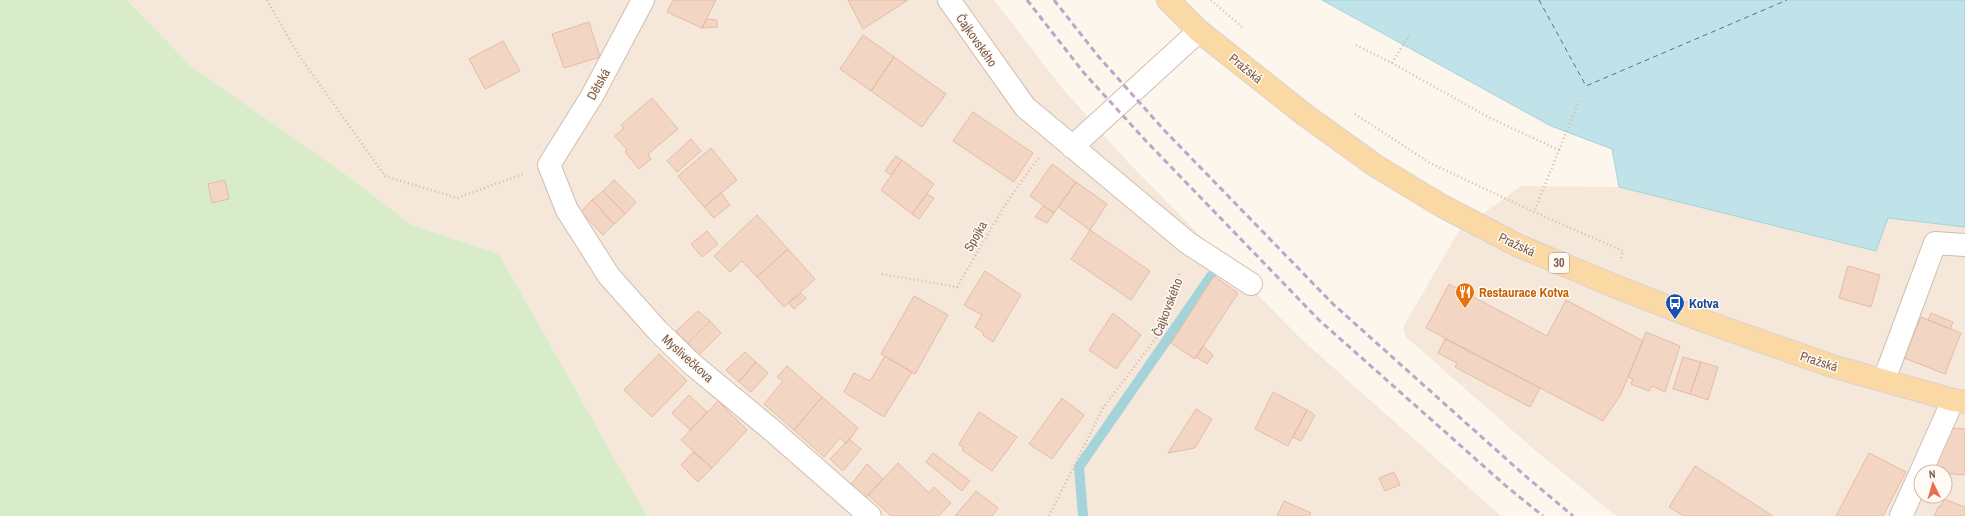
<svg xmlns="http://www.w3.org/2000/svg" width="1965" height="516" font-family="'Archivo Narrow',sans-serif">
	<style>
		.residential { fill: #f5e8da; fill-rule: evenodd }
		.green { fill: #d8ecc9 }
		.water { fill: #bfe3e8; stroke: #a5d3da }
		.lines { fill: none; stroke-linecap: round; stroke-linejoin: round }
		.stream { stroke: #a5d3da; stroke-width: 10 }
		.ferry { stroke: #437c86; stroke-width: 1; stroke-dasharray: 5 4; stroke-linecap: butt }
		.building { fill: #f3d5c3; stroke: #e6bba3 }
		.minor-casing { stroke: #d1beb0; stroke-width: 24 }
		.major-casing { stroke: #dad1cd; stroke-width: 24 }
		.path { stroke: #d9b8a5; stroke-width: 2.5; stroke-dasharray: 1 3; stroke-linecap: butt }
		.minor { stroke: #fff; stroke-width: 22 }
		.major { stroke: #fbd9a5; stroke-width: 22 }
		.rail { stroke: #b9a8c9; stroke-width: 3; stroke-dasharray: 6 4; stroke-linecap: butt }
		.labels { text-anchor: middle; stroke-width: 3; stroke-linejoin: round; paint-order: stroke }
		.shield { fill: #fffaf3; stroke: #a28b7f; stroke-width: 1 }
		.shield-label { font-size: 12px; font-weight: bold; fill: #7a5c4d }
		.street-label { font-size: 13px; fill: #7a5c4d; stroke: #fffaf3 }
		.food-label { font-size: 13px; font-weight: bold; fill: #c56008; stroke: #fffaf3; text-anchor: start }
		.transit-label { font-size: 13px; font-weight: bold; fill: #164399; stroke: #fffaf3; text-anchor: start }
	</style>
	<rect width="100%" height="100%" fill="#fdf6ec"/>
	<path class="residential" d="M 127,0 L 994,0 L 1063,89 L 1126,160 L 1301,339 L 1501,516 L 647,516 L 499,254 L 412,225 L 345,174 L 192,67 Z
		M 1521,186 L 1619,187 L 1875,250 L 1887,218 L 1965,227 L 1965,516 L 1616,516 L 1536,451 L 1406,337 L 1403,327 L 1459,231 ZM 1921,472 L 1945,472 L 1945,496 L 1921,496 Z"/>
	<path class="green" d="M 0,0 L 127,0 L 192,67 L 345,174 L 412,225 L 499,254 L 647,516 L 0,516 Z"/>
	<path class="water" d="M 1322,0 L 1965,0 L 1965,227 L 1888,218 L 1876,251 L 1619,187 L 1612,149 L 1551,126 Z"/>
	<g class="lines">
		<path class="stream" d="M 1083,516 L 1079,467 L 1211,276"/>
		<path class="ferry" d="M 1539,0 L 1586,86 L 1787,0"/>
	</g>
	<path class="building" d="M 673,0 L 716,0 L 702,28 L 667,12 Z
		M 848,0 L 908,0 L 863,29 Z
		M 707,19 L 717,20 L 717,27 L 702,28 Z
		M 589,22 L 600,57 L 564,68 L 552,34 Z
		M 863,35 L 894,57 L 871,91 L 840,69 Z
		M 503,41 L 520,71 L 485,89 L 469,59 Z
		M 894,57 L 946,94 L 922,127 L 871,91 Z
		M 652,98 L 678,129 L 648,154 L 651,159 L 639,169 L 625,152 L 627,150 L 615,136 L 624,128 L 621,125 Z
		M 973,112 L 1033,153 L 1014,182 L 953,141 Z
		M 691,139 L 701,151 L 677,172 L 667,161 Z
		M 711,148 L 737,180 L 704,207 L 678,176 Z
		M 896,156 L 902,160 L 891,175 L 885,171 Z
		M 902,160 L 934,184 L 912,214 L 881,190 Z
		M 1052,164 L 1076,182 L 1054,213 L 1030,196 Z
		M 225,180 L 229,199 L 212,203 L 208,184 Z
		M 614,180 L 636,202 L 625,214 L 603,191 Z
		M 1076,182 L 1107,204 L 1090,230 L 1058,207 Z
		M 603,191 L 625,214 L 614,224 L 592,200 Z
		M 721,193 L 730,205 L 714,218 L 704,207 Z
		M 927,194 L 934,198 L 919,219 L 912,214 Z
		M 592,200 L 614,224 L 603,235 L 581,212 Z
		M 1043,206 L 1054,213 L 1047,223 L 1035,217 Z
		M 757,215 L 788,249 L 757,277 L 742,261 L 730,272 L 714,256 Z
		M 1090,230 L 1150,271 L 1131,300 L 1071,259 Z
		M 707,231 L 718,244 L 702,257 L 691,244 Z
		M 788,249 L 815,279 L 784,307 L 757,277 Z
		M 1848,266 L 1880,275 L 1871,307 L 1839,298 Z
		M 985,271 L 1021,295 L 993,342 L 983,335 L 984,333 L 975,327 L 982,315 L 964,305 Z
		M 1214,276 L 1238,293 L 1195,359 L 1171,343 Z
		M 1449,284 L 1547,336 L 1566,300 L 1643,341 L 1621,394 L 1603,421 L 1426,328 Z
		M 801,293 L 806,298 L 794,309 L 789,303 Z
		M 914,296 L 948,315 L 915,374 L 881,354 Z
		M 698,311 L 710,321 L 688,343 L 676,331 Z
		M 1113,313 L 1141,335 L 1116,369 L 1089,350 Z
		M 1931,313 L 1953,322 L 1950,329 L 1928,320 Z
		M 1921,317 L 1961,333 L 1945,374 L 1904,358 Z
		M 710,321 L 721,333 L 699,355 L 688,343 Z
		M 1646,332 L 1680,346 L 1665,392 L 1652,386 L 1649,391 L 1631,384 L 1633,379 L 1628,377 Z
		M 1445,339 L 1540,388 L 1530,407 L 1455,367 L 1457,363 L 1438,353 Z
		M 1203,346 L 1213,355 L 1207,364 L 1196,357 Z
		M 745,352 L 756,362 L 739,382 L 726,370 Z
		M 659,354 L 687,381 L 652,417 L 624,390 Z
		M 885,356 L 912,372 L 884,417 L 844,392 L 854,373 L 870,381 Z
		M 1683,357 L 1701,362 L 1690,394 L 1673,389 Z
		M 756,362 L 768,373 L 751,392 L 739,382 Z
		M 1701,362 L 1718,367 L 1708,400 L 1690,394 Z
		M 787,366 L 822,397 L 794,430 L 764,404 L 783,381 L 777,377 Z
		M 1273,392 L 1307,410 L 1288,446 L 1255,429 Z
		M 689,395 L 707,412 L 690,430 L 672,413 Z
		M 822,397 L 858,428 L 846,444 L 840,438 L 824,457 L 794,430 Z
		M 1062,398 L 1084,415 L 1052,459 L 1029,444 Z
		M 718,401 L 747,430 L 712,468 L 681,440 Z
		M 1196,409 L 1212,419 L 1195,448 L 1168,453 Z
		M 1307,410 L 1315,415 L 1301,441 L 1293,437 Z
		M 979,412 L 1017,437 L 992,471 L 962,450 L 964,448 L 959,444 Z
		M 1951,428 L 1965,429 L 1965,475 L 1932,472 Z
		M 849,439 L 861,449 L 843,471 L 830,459 Z
		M 693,452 L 712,468 L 698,482 L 681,465 Z
		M 933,453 L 970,481 L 962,491 L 926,462 Z
		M 1869,453 L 1906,472 L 1883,516 L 1836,516 Z
		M 898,463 L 929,493 L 934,487 L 951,503 L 939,516 L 891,516 L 868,495 Z
		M 867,464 L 883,479 L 864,500 L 849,487 Z
		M 1695,466 L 1773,516 L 1684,516 L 1669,507 Z
		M 1394,472 L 1400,485 L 1385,491 L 1379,478 Z
		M 976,491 L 998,508 L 992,516 L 955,516 Z
		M 1944,499 L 1965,507 L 1965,516 L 1934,516 L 1939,506 L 1941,506 Z
		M 1284,501 L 1311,513 L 1309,516 L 1277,516 Z"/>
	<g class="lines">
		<defs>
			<path id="minor" d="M 643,0 L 592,96 L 549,165 L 567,210 L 609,276 L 658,331 L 692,364 L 773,431 L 870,516
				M 949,0 L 1025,107 L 1188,243 L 1251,284
				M 1072,147 L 1199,31
				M 1884,380 L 1935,243 L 1965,245
				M 1921,472 L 1953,400
				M 1901,516 L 1921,472"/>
			<path id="major" d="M 1168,0 L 1199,31 L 1305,115 L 1376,166 L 1442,206 L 1519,246 L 1612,285 L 1704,321 L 1832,366 L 1953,400 L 1965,402"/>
		</defs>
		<use href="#minor" class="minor-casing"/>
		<use href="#major" class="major-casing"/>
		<path class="path" d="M 267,0 L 298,54 L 385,176 L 457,198 L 523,174
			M 1211,0 L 1242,27
			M 1356,45 L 1392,63 L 1490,118 L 1559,150 L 1534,212
			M 1392,63 L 1409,35
			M 1355,114 L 1430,163 L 1534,212 L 1623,251 L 1621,258
			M 1559,150 L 1579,101
			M 882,274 L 957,287 L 1008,200 L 1040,156
			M 1049,516 L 1103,408 L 1156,338 L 1180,271"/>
		<use href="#minor" class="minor"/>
		<use href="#major" class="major"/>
		<path class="rail" d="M 1027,0 L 1084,73 L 1146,141 L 1319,320 L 1506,486 L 1543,516
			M 1054,0 L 1098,56 L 1164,130 L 1333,304 L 1523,474 L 1573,516"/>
	</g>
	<defs>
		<symbol id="restaurant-pin" viewBox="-11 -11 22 30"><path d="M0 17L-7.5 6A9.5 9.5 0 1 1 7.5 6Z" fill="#e8710a" stroke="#fffaf3"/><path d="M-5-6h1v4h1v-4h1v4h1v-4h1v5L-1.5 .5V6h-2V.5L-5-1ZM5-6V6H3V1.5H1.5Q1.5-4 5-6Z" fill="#fff"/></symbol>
		<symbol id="bus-pin" viewBox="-11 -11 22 30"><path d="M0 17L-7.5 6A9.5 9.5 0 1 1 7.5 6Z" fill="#1a4fb4" stroke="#fffaf3"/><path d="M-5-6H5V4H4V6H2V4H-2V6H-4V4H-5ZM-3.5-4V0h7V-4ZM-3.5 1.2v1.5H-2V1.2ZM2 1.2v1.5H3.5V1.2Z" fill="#fff"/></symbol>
	</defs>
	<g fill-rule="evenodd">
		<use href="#restaurant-pin" x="1454" y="281" width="22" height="30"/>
		<use href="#bus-pin" x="1664" y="292" width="22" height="30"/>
	</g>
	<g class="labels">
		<rect class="shield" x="1549" y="253" width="20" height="20" rx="3"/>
		<g class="shield-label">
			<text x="1559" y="267">30</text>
		</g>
		<g class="street-label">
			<text transform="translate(977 40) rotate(55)" y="5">Čajkovského</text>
			<text transform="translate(1246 68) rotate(39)" y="5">Pražská</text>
			<text transform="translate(598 84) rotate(-61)" y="5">Dětská</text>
			<text transform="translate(975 236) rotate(-60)" y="5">Spojka</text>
			<text transform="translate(1517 244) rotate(25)" y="5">Pražská</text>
			<text transform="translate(1167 307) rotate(-69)" y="5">Čajkovského</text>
			<text transform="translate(688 358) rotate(42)" y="5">Myslivečkova</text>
			<text transform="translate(1819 361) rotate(18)" y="5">Pražská</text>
		</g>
		<g class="food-label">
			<text x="1479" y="297">Restaurace Kotva</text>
		</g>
		<g class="transit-label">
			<text x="1689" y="308">Kotva</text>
		</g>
	</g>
	<g transform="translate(1933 484) rotate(355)"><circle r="19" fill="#fffaf3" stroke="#cabbb1"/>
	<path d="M0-3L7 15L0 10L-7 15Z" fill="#e76f51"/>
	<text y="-6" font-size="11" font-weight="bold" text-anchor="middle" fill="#7a5c4d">N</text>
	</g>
</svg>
